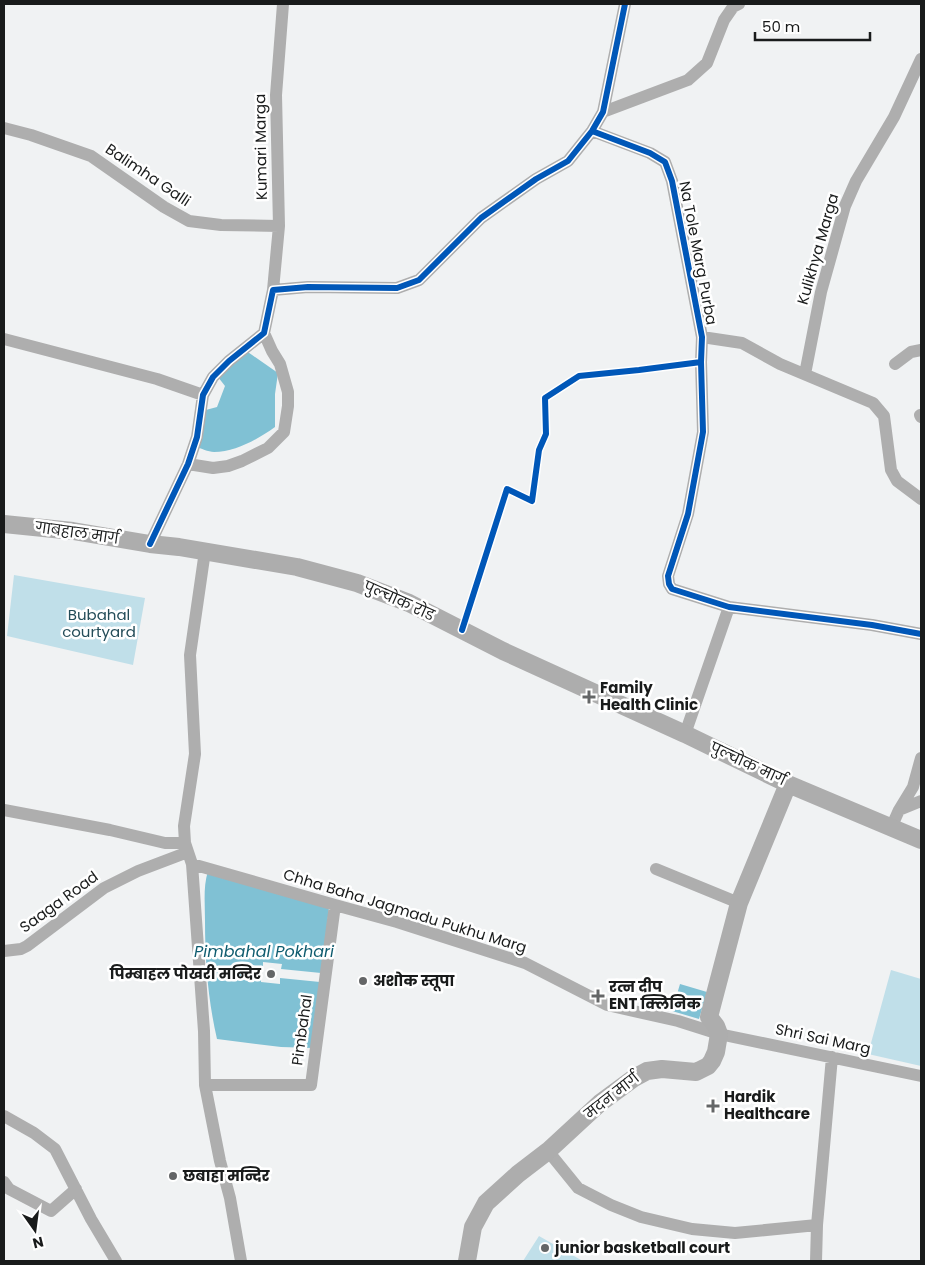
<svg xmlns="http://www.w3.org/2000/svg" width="925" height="1265" font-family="Poppins,'Noto Sans Devanagari',sans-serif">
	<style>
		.green { fill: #c0dfe9 }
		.water { fill: #80c1d4 }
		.pier { fill: #f0f2f3 }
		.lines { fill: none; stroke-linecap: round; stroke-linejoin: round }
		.street { stroke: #aeaeae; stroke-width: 12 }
		.secondary { stroke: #adadad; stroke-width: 18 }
		.cycleway-casing { stroke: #fff; stroke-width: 9 }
		.cycleway { stroke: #0057b8; stroke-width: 6 }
		.poi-dot { fill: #646667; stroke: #fff; stroke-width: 2 }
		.labels { text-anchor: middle; stroke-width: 5; stroke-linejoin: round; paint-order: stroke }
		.street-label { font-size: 15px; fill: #191b1b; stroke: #fff }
		.park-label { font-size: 15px; fill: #244d59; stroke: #fff }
		.poi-label { font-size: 15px; font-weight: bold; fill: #191b1b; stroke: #fff; text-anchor: start }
		.water-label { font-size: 16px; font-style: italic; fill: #0f5c6f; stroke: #fff }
	</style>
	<rect width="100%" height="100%" fill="#f0f2f3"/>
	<path class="green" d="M 14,575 L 145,598 L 133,665 L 7,636 Z
		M 891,970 L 921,979 L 921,1066 L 868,1054 Z
		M 539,1236 L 581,1260 L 580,1261 L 523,1261 Z"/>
	<path class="water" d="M 245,350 L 278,373 L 275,394 L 275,427 C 258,439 236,452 214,452 C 208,452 201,448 196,447 L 202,411 L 217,407 L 225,386 L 218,377 Z
		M 208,871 L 329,907 L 314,1048 L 281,1047 L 217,1039 C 208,1000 205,961 205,921 C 205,904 203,887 208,871 Z
		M 680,984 L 707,992 L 699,1019 L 672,1011 Z"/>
	<path class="pier" d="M 263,962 L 282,964 L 281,969 L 321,973 L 320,982 L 280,978 L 280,984 L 261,982 L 261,978 L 253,977 L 254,966 L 263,967 Z"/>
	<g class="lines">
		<path class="street" d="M 603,112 L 688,80 L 707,63 L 724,20 L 733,7 L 739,4
			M 4,128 L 31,135 L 91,156 L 164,207 L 189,221 L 221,225 L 279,226
			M 592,131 L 650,153 L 665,162 L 672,181 L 702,337 L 701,362 L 703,432 L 688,514 L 668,576 L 669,584 L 672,589 L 729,607 L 872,625 L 921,634
			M 273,290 L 279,226 L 276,95 L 283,4
			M 702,337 L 742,343 L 780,364 L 873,403 L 884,416 L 891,470 L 897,481 L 921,499
			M 4,339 L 157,379 L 203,395
			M 895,364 L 911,352 L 921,350
			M 805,374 L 821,292 L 845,206 L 856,181 L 894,117 L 921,59
			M 920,415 L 921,417
			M 188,464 L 213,468 L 228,466 L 242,461 L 268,448 L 284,432 L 288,406 L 288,392 L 280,364 L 272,351 L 264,333
			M 150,544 L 188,464 L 197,437 L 203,395 L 213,377 L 229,361 L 264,333 L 273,290 L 308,287 L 397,288 L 419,280 L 481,218 L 536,179 L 568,161 L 592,131 L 603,112 L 625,4
			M 205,551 L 190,655 L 195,754 L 184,826 L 185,843 L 192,864 L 204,1031 L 205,1085 L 220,1161 L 230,1198 L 241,1261
			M 685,734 L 729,607
			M 4,810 L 110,830 L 165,843 L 185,843
			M 899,810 L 921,801
			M 891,828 L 899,810 L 913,787 L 921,758
			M 192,864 L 335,905 L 397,922 L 525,963 L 607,1005 L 678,1021 L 719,1034 L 921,1076
			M 656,869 L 739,903
			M 4,951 L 21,949 L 27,946 L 104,888 L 138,871 L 188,852
			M 205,1085 L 311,1085 L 335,905
			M 4,1116 L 34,1133 L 55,1149 L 91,1219 L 116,1261
			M 548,1151 L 578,1188 L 611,1205 L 641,1217 L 692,1229 L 735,1233 L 817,1225
			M 4,1182 L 9,1189 L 51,1211 L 76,1189
			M 816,1261 L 817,1225 L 832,1057"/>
		<path class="secondary" d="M 4,524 L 73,531 L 150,544 L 179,547 L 297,567 L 357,583 L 409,603 L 503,651 L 685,734 L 788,784 L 921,840
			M 467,1261 L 473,1227 L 486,1203 L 518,1174 L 548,1151 L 600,1103 L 634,1078 L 647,1071 L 662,1069 L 696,1072 L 708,1066 L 712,1061 L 716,1052 L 719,1034 L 716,1026 L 709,1017 L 739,903 L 788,784"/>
		<defs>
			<path id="cycleway" d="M 592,131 L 650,153 L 665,162 L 672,181 L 702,337 L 701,362 L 703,432 L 688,514 L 668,576 L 669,584 L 672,589 L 729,607 L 872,625 L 921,634
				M 150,544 L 188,464 L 197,437 L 203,395 L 213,377 L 229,361 L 264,333 L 273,290 L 308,287 L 397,288 L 419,280 L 481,218 L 536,179 L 568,161 L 592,131 L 603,112 L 625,4
				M 462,630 L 507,489 L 532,501 L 539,450 L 546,434 L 545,398 L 579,376 L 639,370 L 701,362"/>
		</defs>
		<use href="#cycleway" class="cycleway-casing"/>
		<use href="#cycleway" class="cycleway"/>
	</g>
	<g class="poi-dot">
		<path d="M586.5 689.5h5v5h5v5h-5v5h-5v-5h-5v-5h5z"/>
		<circle cx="271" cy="974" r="5"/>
		<circle cx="363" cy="981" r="5"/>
		<path d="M595.5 988.5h5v5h5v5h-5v5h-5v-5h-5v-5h5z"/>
		<path d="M710.5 1098.5h5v5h5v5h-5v5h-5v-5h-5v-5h5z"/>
		<circle cx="173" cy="1176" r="5"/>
		<circle cx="545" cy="1248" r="5"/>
	</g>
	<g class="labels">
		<g class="street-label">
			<text transform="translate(261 147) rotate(-91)" y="5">Kumari Marga</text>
			<text transform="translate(148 175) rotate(34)" y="5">Balimha Galli</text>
			<text transform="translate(818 249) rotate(-74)" y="5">Kulikhya Marga</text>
			<text transform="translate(698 253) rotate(79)" y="5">Na Tole Marg Purba</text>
			<text transform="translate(77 533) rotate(8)" y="5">गाबहाल मार्ग</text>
			<text transform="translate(399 601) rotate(24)" y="5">पुल्चोक रोड</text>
			<text transform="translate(748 764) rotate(25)" y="5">पुल्चोक मार्ग</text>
			<text transform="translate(59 902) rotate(-36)" y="5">Saaga Road</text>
			<text transform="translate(405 911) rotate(17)" y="5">Chha Baha Jagmadu Pukhu Marg</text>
			<text transform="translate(302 1030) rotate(-82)" y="5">Pimbahal</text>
			<text transform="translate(823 1039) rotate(12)" y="5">Shri Sai Marg</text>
			<text transform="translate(612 1096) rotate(-38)" y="5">मदन मार्ग</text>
		</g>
		<g class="park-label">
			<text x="99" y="620">Bubahal<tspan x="99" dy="17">courtyard</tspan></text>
		</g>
		<g class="poi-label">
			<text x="600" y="693">Family<tspan x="600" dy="17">Health Clinic</tspan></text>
			<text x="261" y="979" text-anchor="end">पिम्बाहल पोखरी मन्दिर</text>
			<text x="373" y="986">अशोक स्तूपा</text>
			<text x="609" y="992">रत्न दीप<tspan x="609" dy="17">ENT क्लिनिक</tspan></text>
			<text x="724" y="1102">Hardik<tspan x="724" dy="17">Healthcare</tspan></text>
			<text x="183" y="1181">छबाहा मन्दिर</text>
			<text x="555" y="1253">junior basketball court</text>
		</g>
		<g class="water-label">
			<text x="264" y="957">Pimbahal Pokhari</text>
		</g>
	</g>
	<rect width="925" height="1265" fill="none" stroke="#191b1b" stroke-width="10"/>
	<g transform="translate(35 1230) rotate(166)" stroke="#ffffff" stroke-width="4" paint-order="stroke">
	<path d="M0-4L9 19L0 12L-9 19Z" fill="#191b1b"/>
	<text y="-8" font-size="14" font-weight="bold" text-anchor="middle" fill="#191b1b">N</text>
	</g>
	<path d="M755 32v8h115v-8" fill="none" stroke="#191b1b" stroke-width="2.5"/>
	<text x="762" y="32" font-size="15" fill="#191b1b" stroke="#ffffff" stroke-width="4" paint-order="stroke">50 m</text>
</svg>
